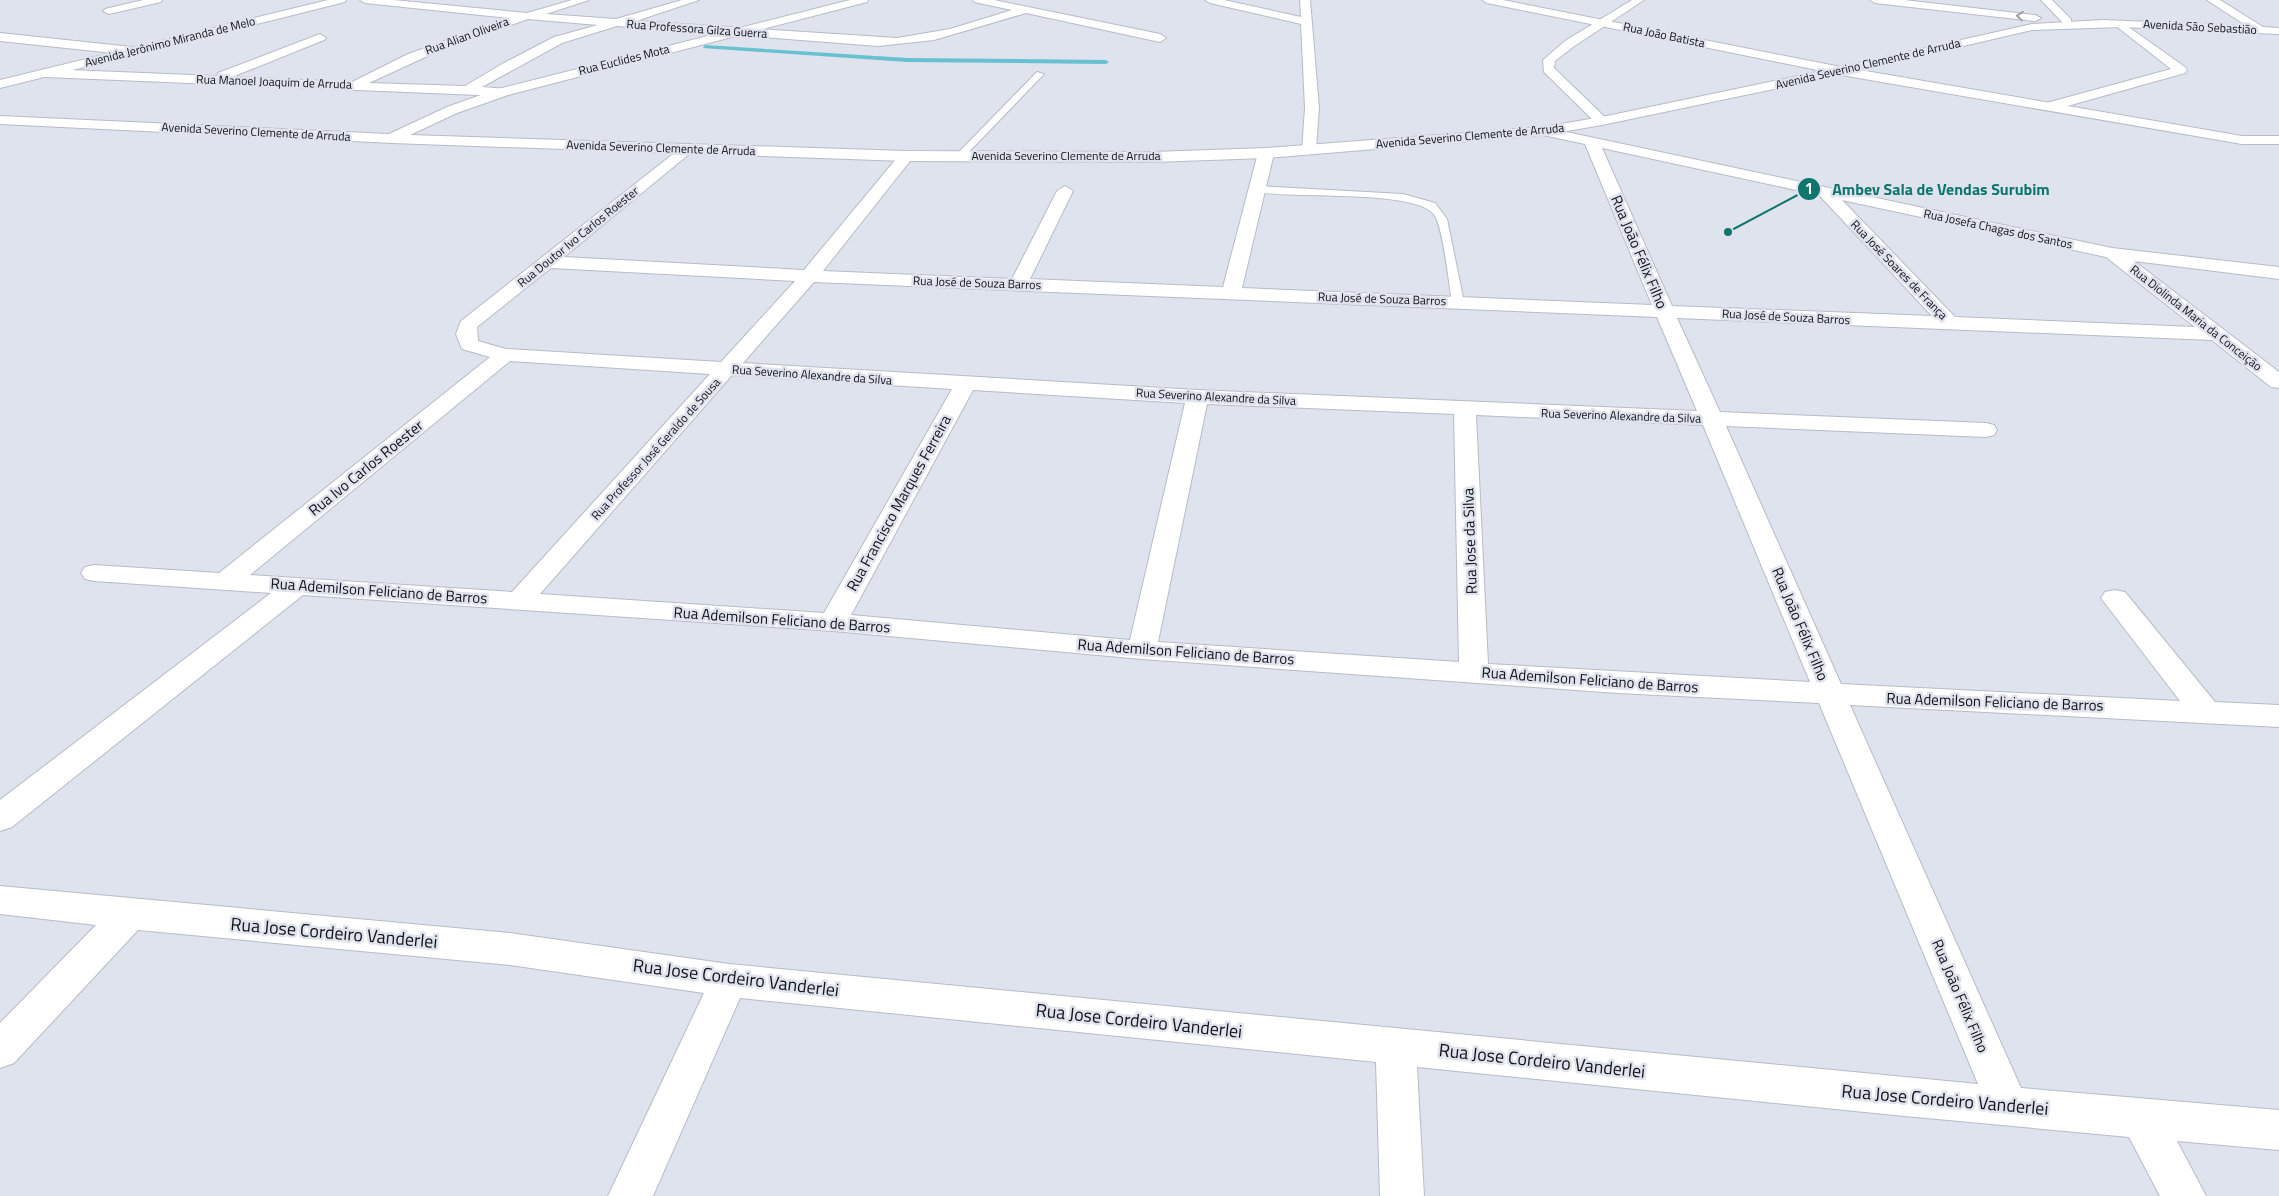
<svg xmlns="http://www.w3.org/2000/svg" width="2279" height="1196" font-family="'Titillium Web',sans-serif">
	<style>
		.lines { fill: none; stroke-linecap: round; stroke-linejoin: round }
		.stream { fill: #67c1d0; fill-rule: evenodd }
		.lane-casing { stroke: #b7bbc6; stroke-width: 2 }
		.street-casing { stroke: #b7bbc6; stroke-width: 2 }
		.secondary-casing { stroke: #b7bbc6; stroke-width: 2 }
		.lane { fill: #fff; fill-rule: evenodd }
		.street { fill: #fff; fill-rule: evenodd }
		.secondary { fill: #fff; fill-rule: evenodd }
		.oneway { stroke: #a0a0a2 }
		.labels { text-anchor: middle; stroke-width: 5; stroke-linejoin: round; paint-order: stroke }
		.far-street-label { font-size: 12px; fill: #111216; stroke: #dfe3ee }
		.street-label { font-size: 15px; fill: #111216; stroke: #dfe3ee }
		.near-street-label { font-size: 18px; fill: #111216; stroke: #dfe3ee }
		.leader { fill: none; stroke: #0f766e; stroke-width: 2 }
		.callout-dot { fill: #0f766e; stroke: #dfe3ee; stroke-width: 2 }
		.mark-label { font-size: 15px; text-anchor: middle; font-weight: bold; fill: #fff }
		.callout-label { font-size: 16px; text-anchor: middle; font-weight: bold; fill: #0f766e; stroke: #dfe3ee; stroke-width: 5; stroke-linejoin: round; paint-order: stroke }
	</style>
	<rect width="100%" height="100%" fill="#dfe3ee"/>
	<g class="lines">
		<path class="stream" d="M 705,45 L 907,58 L 1106,60 L 1109,62 L 1106,64 L 907,62 L 703,48 Z"/>
		<defs>
			<path id="lane" d="M 1037,72 L 1044,74 L 963,158 L 957,158 L 957,154 Z
				M 1257,186 L 1403,194 L 1435,203 L 1447,219 L 1464,302 L 1458,306 L 1452,302 C 1449,284 1443,229 1435,216 C 1419,188 1288,200 1253,191 L 1253,187 Z"/>
			<path id="street" d="M 143,0 L 162,0 L 161,2 L 109,14 L 103,11 L 105,9 Z
				M 360,0 L 393,0 L 527,13 L 572,0 L 589,0 L 546,14 L 616,19 L 682,0 L 699,0 L 636,21 L 897,38 L 950,29 L 1012,10 L 974,2 L 973,0 L 994,0 L 1160,34 L 1166,38 L 1160,42 L 1026,13 L 934,40 L 878,46 L 617,26 L 562,43 L 482,87 L 508,89 L 510,92 L 503,96 L 45,77 L 39,73 L 45,69 L 217,76 L 218,73 L 320,34 L 326,38 L 324,40 L 232,77 L 352,82 L 408,54 L 509,18 L 365,3 ZM 528,19 L 598,25 L 554,37 L 502,64 L 465,86 L 369,83 L 445,48 Z
				M 1205,0 L 1224,0 L 1301,17 L 1300,0 L 1310,0 L 1319,108 L 1316,150 L 1314,153 L 1309,154 L 1302,150 L 1305,108 L 1301,24 L 1210,3 Z
				M 1632,0 L 1644,0 L 1573,47 L 1555,61 L 1554,68 L 1609,121 L 1607,124 L 1597,124 L 1544,72 L 1543,60 L 1565,41 Z
				M 2041,0 L 2052,0 L 2071,19 L 2071,23 L 2063,23 Z
				M 2120,21 L 2185,67 L 2187,70 L 2185,73 L 2053,110 L 2043,110 L 2041,107 L 2043,104 L 2171,69 L 2116,26 L 2116,22 Z
				M 0,33 L 132,47 L 138,51 L 132,55 L 0,41 Z
				M 1543,127 L 2112,248 L 2279,267 L 2279,279 L 2134,261 L 2279,372 L 2279,388 L 2271,387 L 2212,340 L 1677,318 L 1720,412 L 1986,423 L 1994,425 L 1997,430 L 1994,435 L 1986,437 L 1726,426 L 1841,684 L 2180,701 L 2101,598 L 2105,592 L 2115,590 L 2125,592 L 2215,702 L 2279,705 L 2279,727 L 1850,705 L 2021,1088 L 2279,1110 L 2279,1150 L 2177,1141 L 2206,1196 L 2160,1196 L 2129,1137 L 1894,1115 L 1417,1067 L 1424,1196 L 1380,1196 L 1376,1062 L 740,998 L 653,1196 L 608,1196 L 704,993 L 510,965 L 138,930 L 14,1063 L 0,1068 L 0,1023 L 96,925 L 0,914 L 0,886 L 510,933 L 729,964 L 1978,1084 L 1819,703 L 1617,693 L 1142,659 L 833,631 L 303,595 L 12,827 L 0,831 L 0,800 L 271,593 L 94,581 L 85,579 L 81,573 L 85,567 L 94,565 L 219,573 L 490,357 L 462,349 L 456,334 L 461,321 L 682,147 L 687,146 L 694,150 L 564,257 L 804,270 L 901,153 L 906,151 L 914,156 L 823,271 L 1012,279 L 1057,191 L 1065,186 L 1073,191 L 1030,279 L 1223,287 L 1258,153 L 1266,148 L 1274,153 L 1242,288 L 1652,305 L 1585,144 L 1538,134 L 1536,131 L 1538,128 ZM 1602,148 L 1819,195 L 1932,316 L 1672,306 ZM 1842,200 L 2106,257 L 2195,327 L 1955,317 ZM 551,268 L 795,281 L 721,362 L 506,349 L 478,341 L 477,327 ZM 814,282 L 1657,317 L 1697,411 L 1197,390 L 743,363 ZM 510,361 L 710,374 L 512,592 L 250,575 ZM 732,375 L 952,389 L 824,613 L 540,594 ZM 973,390 L 1185,403 L 1130,640 L 851,615 ZM 1207,404 L 1454,414 L 1459,662 L 1158,642 ZM 1476,415 L 1703,425 L 1810,682 L 1488,664 Z"/>
			<path id="secondary" d="M 328,0 L 346,0 L 345,2 L 0,88 L 0,80 Z
				M 850,0 L 868,0 L 867,2 L 508,95 L 457,113 L 410,135 L 906,151 L 1153,152 L 1266,148 L 1543,127 L 1602,117 L 1822,71 L 1487,3 L 1482,0 L 1503,0 L 1841,67 L 2032,24 L 2103,20 L 2247,26 L 2207,0 L 2220,0 L 2263,27 L 2279,28 L 2279,34 L 2121,27 L 2032,30 L 1860,70 L 2242,136 L 2279,136 L 2279,144 L 2242,144 L 1841,75 L 1602,125 L 1543,135 L 1266,158 L 1153,162 L 906,161 L 392,143 L 0,124 L 0,116 L 389,134 L 447,107 L 498,89 Z
				M 1870,0 L 1904,0 L 2035,15 L 2041,18 L 2035,21 L 1875,3 Z"/>
		</defs>
		<use href="#lane" class="lane-casing"/>
		<use href="#street" class="street-casing"/>
		<use href="#secondary" class="secondary-casing"/>
		<use href="#lane" class="lane"/>
		<use href="#street" class="street"/>
		<use href="#secondary" class="secondary"/>
	</g>
	<defs><path id="oneway-chevron" d="M-2-3.5L2.5 0L-2 3.5" fill="none" stroke-width="1.6" stroke-linecap="round" stroke-linejoin="round" transform="scale(1.25)"/></defs>
	<use class="oneway" href="#oneway-chevron" transform="translate(2020 16) rotate(-174)"/>
	<g class="labels">
		<g class="far-street-label">
			<text transform="translate(2200 27) rotate(3)" y="4">Avenida São Sebastião</text>
			<text transform="translate(697 29) rotate(4)" y="4">Rua Professora Gilza Guerra</text>
			<text transform="translate(1664 35) rotate(12)" y="4">Rua João Batista</text>
			<text transform="translate(467 36) rotate(-20)" y="4">Rua Alian Oliveira</text>
			<text transform="translate(170 42) rotate(-14)" y="4">Avenida Jerônimo Miranda de Melo</text>
			<text transform="translate(624 60) rotate(-14)" y="4">Rua Euclides Mota</text>
			<text transform="translate(1868 64) rotate(-13)" y="4">Avenida Severino Clemente de Arruda</text>
			<text transform="translate(274 82) rotate(2)" y="4">Rua Manoel Joaquim de Arruda</text>
			<text transform="translate(256 132) rotate(3)" y="4">Avenida Severino Clemente de Arruda</text>
			<text transform="translate(1470 136) rotate(-5)" y="4">Avenida Severino Clemente de Arruda</text>
			<text transform="translate(661 148) rotate(2)" y="4">Avenida Severino Clemente de Arruda</text>
			<text x="1066" y="160">Avenida Severino Clemente de Arruda</text>
			<text transform="translate(1998 229) rotate(12)" y="4">Rua Josefa Chagas dos Santos</text>
			<text transform="translate(578 237) rotate(-39)" y="4">Rua Doutor Ivo Carlos Roester</text>
			<text transform="translate(1899 270) rotate(46)" y="4">Rua José Soares de França</text>
			<text transform="translate(977 283) rotate(2)" y="4">Rua José de Souza Barros</text>
			<text transform="translate(1382 299) rotate(2)" y="4">Rua José de Souza Barros</text>
			<text transform="translate(1786 317) rotate(3)" y="4">Rua José de Souza Barros</text>
			<text transform="translate(2196 318) rotate(38)" y="4">Rua Diolinda Maria da Conceição</text>
			<text transform="translate(812 375) rotate(4)" y="4">Rua Severino Alexandre da Silva</text>
			<text transform="translate(1216 397) rotate(3)" y="4">Rua Severino Alexandre da Silva</text>
			<text transform="translate(1621 416) rotate(2)" y="4">Rua Severino Alexandre da Silva</text>
			<text transform="translate(656 449) rotate(-48)" y="4">Rua Professor José Geraldo de Sousa</text>
		</g>
		<g class="street-label">
			<text transform="translate(1639 252) rotate(67)" y="5">Rua João Félix Filho</text>
			<text transform="translate(366 468) rotate(-39)" y="5">Rua Ivo Carlos Roester</text>
			<text transform="translate(899 503) rotate(-61)" y="5">Rua Francisco Marques Ferreira</text>
			<text transform="translate(1470 541) rotate(-92)" y="5">Rua Jose da Silva</text>
			<text transform="translate(379 591) rotate(4)" y="5">Rua Ademilson Feliciano de Barros</text>
			<text transform="translate(782 620) rotate(4)" y="5">Rua Ademilson Feliciano de Barros</text>
			<text transform="translate(1800 624) rotate(67)" y="5">Rua João Félix Filho</text>
			<text transform="translate(1186 652) rotate(4)" y="5">Rua Ademilson Feliciano de Barros</text>
			<text transform="translate(1590 680) rotate(4)" y="5">Rua Ademilson Feliciano de Barros</text>
			<text transform="translate(1995 702) rotate(2)" y="5">Rua Ademilson Feliciano de Barros</text>
			<text transform="translate(1960 996) rotate(67)" y="5">Rua João Félix Filho</text>
		</g>
		<g class="near-street-label">
			<text transform="translate(334 933) rotate(5)" y="6">Rua Jose Cordeiro Vanderlei</text>
			<text transform="translate(736 978) rotate(7)" y="6">Rua Jose Cordeiro Vanderlei</text>
			<text transform="translate(1139 1021) rotate(6)" y="6">Rua Jose Cordeiro Vanderlei</text>
			<text transform="translate(1542 1061) rotate(6)" y="6">Rua Jose Cordeiro Vanderlei</text>
			<text transform="translate(1945 1100) rotate(5)" y="6">Rua Jose Cordeiro Vanderlei</text>
		</g>
	</g>
	<path class="leader" d="M1728 232L1809 189"/>
	<g class="callout-dot">
		<circle cx="1728" cy="232" r="5"/>
		<circle cx="1809" cy="189" r="12"/>
	</g>
	<g class="mark-label">
		<text x="1809" y="194">1</text>
	</g>
	<g class="callout-label">
		<text x="1941" y="195">Ambev Sala de Vendas Surubim</text>
	</g>
</svg>
